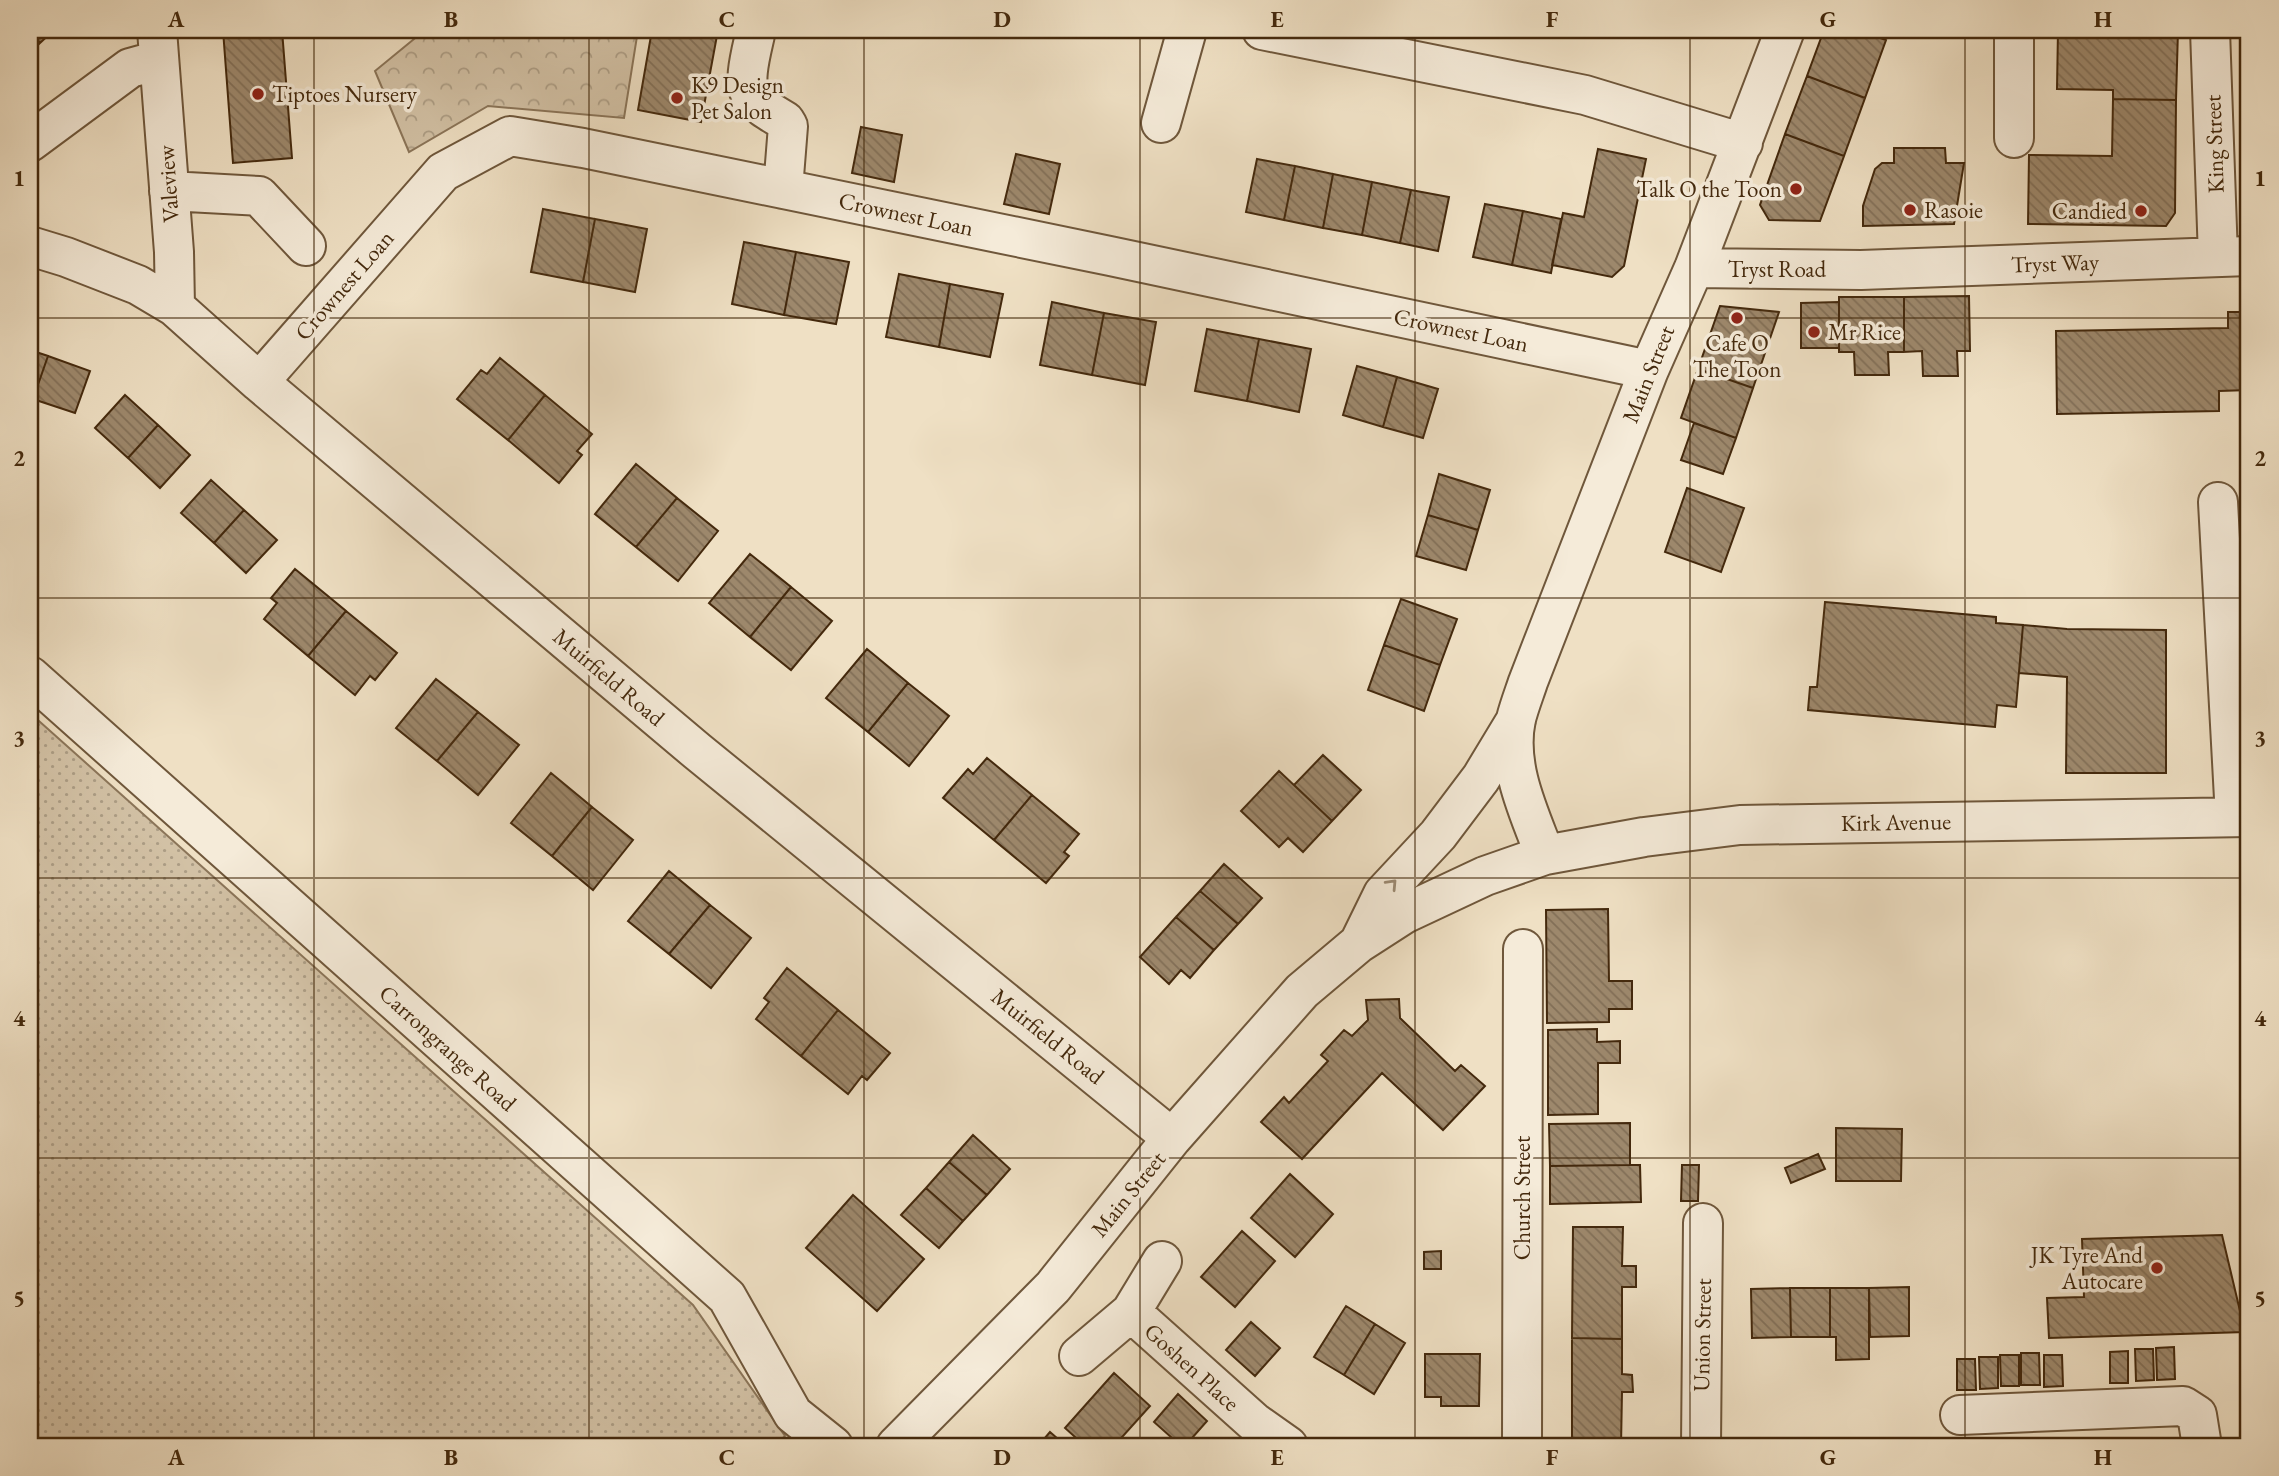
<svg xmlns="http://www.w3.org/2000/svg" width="2279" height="1476" font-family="'EB Garamond',serif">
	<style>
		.forest { fill: url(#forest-crowns); stroke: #8b7559; stroke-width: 2 }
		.park { fill: url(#park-dots); stroke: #8b7559; stroke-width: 2 }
		.building { fill: url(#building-back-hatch); stroke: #44290d; stroke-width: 2 }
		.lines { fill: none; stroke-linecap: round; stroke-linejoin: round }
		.minor-casing { stroke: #6f573b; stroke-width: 42 }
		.minor { stroke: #f5ebd9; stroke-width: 38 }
		.oneway { stroke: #9c8a73 }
		.grid { fill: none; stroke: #44290d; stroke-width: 2; stroke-opacity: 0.55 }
		.poi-dot { fill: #8f2418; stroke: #f5ebd9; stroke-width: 2.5 }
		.labels { text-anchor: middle; stroke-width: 7; stroke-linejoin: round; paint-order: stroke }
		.poi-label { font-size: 23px; fill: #44290d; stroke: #f5ebd9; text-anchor: start }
		.street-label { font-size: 23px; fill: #44290d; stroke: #f5ebd9 }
		.neatline { fill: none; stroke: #44290d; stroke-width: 2.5 }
		.grid-label { font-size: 23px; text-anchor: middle; font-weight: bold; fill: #44290d }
	</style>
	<defs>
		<pattern id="forest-crowns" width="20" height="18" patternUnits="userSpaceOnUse" patternTransform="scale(1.75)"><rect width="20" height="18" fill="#d2c1a5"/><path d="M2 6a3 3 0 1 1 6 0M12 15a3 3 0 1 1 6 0" fill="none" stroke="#ac9d85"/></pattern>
		<pattern id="park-dots" width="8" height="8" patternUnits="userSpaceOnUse" patternTransform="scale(1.75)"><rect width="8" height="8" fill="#d2c1a5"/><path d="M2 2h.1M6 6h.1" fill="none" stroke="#ac9d85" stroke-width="1.8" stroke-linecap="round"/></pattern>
		<pattern id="building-back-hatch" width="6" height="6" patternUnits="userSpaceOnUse" patternTransform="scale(1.75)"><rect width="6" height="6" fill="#9d886c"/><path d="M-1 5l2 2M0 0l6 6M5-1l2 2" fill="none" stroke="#826f57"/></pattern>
	</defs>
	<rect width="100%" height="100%" fill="#efe0c4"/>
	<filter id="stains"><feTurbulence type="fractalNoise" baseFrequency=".00286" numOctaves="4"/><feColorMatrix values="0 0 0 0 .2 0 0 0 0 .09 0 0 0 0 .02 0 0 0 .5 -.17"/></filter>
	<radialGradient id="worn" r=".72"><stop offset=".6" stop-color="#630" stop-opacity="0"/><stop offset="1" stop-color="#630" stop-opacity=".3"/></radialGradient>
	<path class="forest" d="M 425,30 L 638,30 L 624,118 L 488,106 L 409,152 L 375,71 Z"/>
	<path class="park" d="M 30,713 L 693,1305 L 785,1436 L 775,1446 L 30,1446 Z"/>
	<path class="building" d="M 30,30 L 54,30 L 40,43 Z
		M 223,30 L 282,30 L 292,158 L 233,163 Z
		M 652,30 L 718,30 L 701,122 L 638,110 Z
		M 1824,30 L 1858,30 L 1886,40 L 1865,98 L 1807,76 Z
		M 2058,30 L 2178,30 L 2176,100 L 2113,99 L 2113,90 L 2057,89 Z
		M 30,31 L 40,43 L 30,53 Z
		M 1807,76 L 1865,98 L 1844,156 L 1785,134 Z
		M 2113,99 L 2176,100 L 2175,213 L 2166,226 L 2028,224 L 2029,155 L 2112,156 Z
		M 861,127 L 902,135 L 894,182 L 852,173 Z
		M 1785,134 L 1844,156 L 1820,221 L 1769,220 L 1760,205 Z
		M 1894,148 L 1945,148 L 1946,163 L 1964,163 L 1954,224 L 1863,226 L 1863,206 L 1875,169 L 1882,163 L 1894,163 Z
		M 1598,149 L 1646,159 L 1624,266 L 1612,277 L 1552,265 L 1563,213 L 1584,217 Z
		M 1016,154 L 1060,164 L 1049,214 L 1004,204 Z
		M 1257,159 L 1295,166 L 1284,220 L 1246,212 Z
		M 1295,166 L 1333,174 L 1323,228 L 1284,220 Z
		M 1333,174 L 1372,182 L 1362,235 L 1323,228 Z
		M 1372,182 L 1411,190 L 1400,243 L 1362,235 Z
		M 1411,190 L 1449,197 L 1438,251 L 1400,243 Z
		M 1485,204 L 1523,211 L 1512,265 L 1473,257 Z
		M 543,209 L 595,219 L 583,282 L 531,272 Z
		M 1523,211 L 1561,219 L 1551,273 L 1512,265 Z
		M 595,219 L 647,229 L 635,292 L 583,282 Z
		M 744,242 L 796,252 L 784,315 L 732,304 Z
		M 796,252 L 849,262 L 836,324 L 784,315 Z
		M 899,274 L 950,284 L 939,347 L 886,337 Z
		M 950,284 L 1003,294 L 990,357 L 939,347 Z
		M 1969,296 L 1970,351 L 1957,351 L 1958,376 L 1923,376 L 1922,351 L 1904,352 L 1904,297 Z
		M 1839,297 L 1904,297 L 1904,352 L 1888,352 L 1889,375 L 1855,375 L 1854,352 L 1839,352 Z
		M 1052,302 L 1104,313 L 1092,375 L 1040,365 Z
		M 1839,302 L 1839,348 L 1801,348 L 1801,303 Z
		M 1720,306 L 1779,312 L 1753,388 L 1698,369 Z
		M 2228,312 L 2249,312 L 2249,390 L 2219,391 L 2219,411 L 2057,414 L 2056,331 L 2228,328 Z
		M 1104,313 L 1156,322 L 1145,385 L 1092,375 Z
		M 1207,329 L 1259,339 L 1247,401 L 1195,391 Z
		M 1259,339 L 1311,349 L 1299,412 L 1247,401 Z
		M 30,350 L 48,356 L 33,399 L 30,397 Z
		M 48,356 L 90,371 L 75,413 L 33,399 Z
		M 500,358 L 545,395 L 508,440 L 457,399 L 481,370 L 487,374 Z
		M 1357,366 L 1397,377 L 1383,427 L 1343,415 Z
		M 1698,369 L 1753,388 L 1736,438 L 1681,418 Z
		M 1397,377 L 1438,389 L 1423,438 L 1383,427 Z
		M 125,395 L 158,425 L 128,458 L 95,428 Z
		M 545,395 L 592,434 L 577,451 L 582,455 L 559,483 L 508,440 Z
		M 1694,423 L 1736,438 L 1723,474 L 1681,460 Z
		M 158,425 L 190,455 L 160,488 L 128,458 Z
		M 636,464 L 677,498 L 636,547 L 595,514 Z
		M 1439,474 L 1490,490 L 1478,530 L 1428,515 Z
		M 211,480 L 244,510 L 214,543 L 181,513 Z
		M 1687,488 L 1744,508 L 1721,572 L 1665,552 Z
		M 677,498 L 718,531 L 678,581 L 636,547 Z
		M 244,510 L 277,540 L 246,573 L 214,543 Z
		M 1428,515 L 1478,530 L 1466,570 L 1416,556 Z
		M 750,554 L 791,587 L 750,637 L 709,603 Z
		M 295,569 L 346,611 L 308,656 L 264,619 L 277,603 L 271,598 Z
		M 791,587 L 832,621 L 791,670 L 750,637 Z
		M 1401,599 L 1457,619 L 1440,665 L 1384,645 Z
		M 1825,602 L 1996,617 L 1996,623 L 2023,625 L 2016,707 L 1997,705 L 1995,727 L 1808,710 L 1810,687 L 1817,687 Z
		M 346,611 L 397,653 L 375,680 L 370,676 L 355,695 L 308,656 Z
		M 2023,625 L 2067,629 L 2166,630 L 2166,773 L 2066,773 L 2067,677 L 2019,673 Z
		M 1384,645 L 1440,665 L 1424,711 L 1368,690 Z
		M 867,649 L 908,683 L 868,732 L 826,698 Z
		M 436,679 L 478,712 L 437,761 L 396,728 Z
		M 908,683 L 949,716 L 909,766 L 868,732 Z
		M 478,712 L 519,745 L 478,795 L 437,761 Z
		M 1323,755 L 1361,790 L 1332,821 L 1294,785 Z
		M 987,758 L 1032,795 L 994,840 L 943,798 L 968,769 L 973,774 Z
		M 1279,771 L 1332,821 L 1303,852 L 1288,838 L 1279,847 L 1241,811 Z
		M 551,773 L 592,807 L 552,856 L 511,823 Z
		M 1032,795 L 1079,834 L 1064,852 L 1069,856 L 1046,883 L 994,840 Z
		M 592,807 L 633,840 L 593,890 L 552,856 Z
		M 1224,864 L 1262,898 L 1238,924 L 1200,891 Z
		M 669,871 L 710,905 L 669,954 L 628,921 Z
		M 1200,891 L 1238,924 L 1214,950 L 1176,917 Z
		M 710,905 L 751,938 L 711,988 L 669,954 Z
		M 1608,909 L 1609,981 L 1632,981 L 1632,1009 L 1609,1009 L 1609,1022 L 1547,1023 L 1546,910 Z
		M 1176,917 L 1214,950 L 1190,978 L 1181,970 L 1169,984 L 1140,957 Z
		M 787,968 L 838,1010 L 801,1056 L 756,1019 L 769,1002 L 764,998 Z
		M 1399,999 L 1400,1018 L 1455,1071 L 1461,1065 L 1485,1086 L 1443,1130 L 1382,1073 L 1302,1159 L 1261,1122 L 1284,1097 L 1289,1103 L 1328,1061 L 1321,1055 L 1344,1030 L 1352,1036 L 1368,1020 L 1366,1000 Z
		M 838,1010 L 890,1053 L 867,1080 L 862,1076 L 848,1094 L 801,1056 Z
		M 1597,1029 L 1597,1042 L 1620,1041 L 1620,1063 L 1598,1063 L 1598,1114 L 1548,1115 L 1548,1030 Z
		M 1630,1123 L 1630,1165 L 1550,1166 L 1549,1124 Z
		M 1836,1128 L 1902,1129 L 1901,1181 L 1836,1181 Z
		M 973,1135 L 1010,1169 L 987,1195 L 949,1162 Z
		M 1818,1154 L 1825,1169 L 1791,1183 L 1785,1168 Z
		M 949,1162 L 987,1195 L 963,1221 L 926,1188 Z
		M 1630,1165 L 1640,1165 L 1641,1202 L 1550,1204 L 1550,1166 Z
		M 1682,1165 L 1699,1165 L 1698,1201 L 1681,1201 Z
		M 1290,1174 L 1333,1214 L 1295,1257 L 1251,1218 Z
		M 926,1188 L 963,1221 L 939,1248 L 901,1215 Z
		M 853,1195 L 924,1259 L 877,1311 L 806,1248 Z
		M 1573,1227 L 1623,1227 L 1622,1266 L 1636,1266 L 1636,1287 L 1622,1287 L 1622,1339 L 1572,1338 Z
		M 1242,1231 L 1275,1261 L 1235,1307 L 1201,1277 Z
		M 2222,1235 L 2245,1332 L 2049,1338 L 2047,1298 L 2084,1297 L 2082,1239 Z
		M 1441,1251 L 1441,1269 L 1424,1269 L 1424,1252 Z
		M 1909,1287 L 1909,1336 L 1870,1337 L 1869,1288 Z
		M 1790,1288 L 1791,1337 L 1752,1338 L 1751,1289 Z
		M 1790,1288 L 1830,1288 L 1830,1337 L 1791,1337 Z
		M 1830,1288 L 1869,1288 L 1869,1359 L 1836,1360 L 1836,1337 L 1830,1337 Z
		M 1346,1306 L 1375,1324 L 1344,1375 L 1314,1357 Z
		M 1251,1322 L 1280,1348 L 1255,1376 L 1226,1350 Z
		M 1375,1324 L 1405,1343 L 1374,1394 L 1344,1375 Z
		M 1572,1338 L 1622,1339 L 1622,1374 L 1632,1375 L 1633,1392 L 1622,1392 L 1621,1446 L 1572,1446 Z
		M 2174,1347 L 2175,1379 L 2157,1380 L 2156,1348 Z
		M 2135,1349 L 2153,1349 L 2154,1380 L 2136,1381 Z
		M 2128,1351 L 2128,1383 L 2110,1383 L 2110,1352 Z
		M 2021,1353 L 2039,1353 L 2040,1385 L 2021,1385 Z
		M 1425,1354 L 1480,1354 L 1479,1406 L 1441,1406 L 1441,1397 L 1425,1397 Z
		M 2000,1355 L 2019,1355 L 2019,1386 L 2001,1386 Z
		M 2044,1355 L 2062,1355 L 2063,1386 L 2044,1387 Z
		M 1979,1357 L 1998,1357 L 1998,1388 L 1980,1389 Z
		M 1957,1359 L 1975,1359 L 1976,1390 L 1957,1390 Z
		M 1114,1373 L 1150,1406 L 1114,1446 L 1085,1446 L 1065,1428 Z
		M 1178,1394 L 1207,1421 L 1185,1446 L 1181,1446 L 1154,1422 Z
		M 1050,1432 L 1066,1446 L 1038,1446 Z"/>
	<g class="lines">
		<defs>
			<path id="minor" d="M 157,30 L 174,252 L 175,307
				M 756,30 C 753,46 741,84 752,97 C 760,107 774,114 785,121 L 788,126 L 783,189
				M 1262,30 L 1585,95 L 1743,143
				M 2014,30 L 2014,138
				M 2210,30 L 2218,257
				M 1161,123 L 1187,30
				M 30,142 L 130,68 L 159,60
				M 169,191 L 259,196 L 306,246
				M 30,246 L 66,257 L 138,285 L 175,307 L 259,382 L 697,751 L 1172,1138
				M 1694,268 L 1861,270 L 2249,256
				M 259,382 L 443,172 L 510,136 L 583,148 L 1110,256 L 1649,370
				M 2218,502 L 2235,817
				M 30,676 L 727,1297 L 793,1414 L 833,1446
				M 1545,855 C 1529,813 1506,766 1516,719 C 1519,707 1524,694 1528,682 L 1649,370 L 1694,268 L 1785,30
				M 1359,943 L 1383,894 L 1438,835 L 1481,778 L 1516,720
				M 1162,1261 L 1131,1312 L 1254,1422 L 1288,1446
				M 1079,1356 L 1131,1312
				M 1960,1415 L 2183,1406 L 2197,1415 L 2202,1446
				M 896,1446 L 1053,1287 L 1172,1138 L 1302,991 L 1359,943 L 1404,914 L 1485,876 L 1545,855 L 1644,837 L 1740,825 L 2249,817
				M 1522,1446 L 1523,949
				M 1701,1446 L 1703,1223"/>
		</defs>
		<use href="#minor" class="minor-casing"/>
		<use href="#minor" class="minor"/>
	</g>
	<defs><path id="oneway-chevron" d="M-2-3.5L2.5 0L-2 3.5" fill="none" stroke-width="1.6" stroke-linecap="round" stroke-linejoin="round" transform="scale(1.75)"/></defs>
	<use class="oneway" href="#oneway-chevron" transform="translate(1392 884) rotate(-47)"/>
	<path class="grid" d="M 314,30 L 314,1446M 589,30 L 589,1446M 864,30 L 864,1446M 1140,30 L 1140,1446M 1415,30 L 1415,1446M 1690,30 L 1690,1446M 1965,30 L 1965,1446M 30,318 L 2249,318M 30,598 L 2249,598M 30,878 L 2249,878M 30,1158 L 2249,1158"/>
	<g class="poi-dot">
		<circle cx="258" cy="94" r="7"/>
		<circle cx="677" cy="98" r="7"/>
		<circle cx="1796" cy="189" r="7"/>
		<circle cx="1910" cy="210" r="7"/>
		<circle cx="2141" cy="211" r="7"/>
		<circle cx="1737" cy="318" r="7"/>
		<circle cx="1814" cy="332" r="7"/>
		<circle cx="2157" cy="1268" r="7"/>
	</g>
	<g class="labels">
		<g class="poi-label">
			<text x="691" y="93">K9 Design<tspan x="691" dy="26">Pet Salon</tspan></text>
			<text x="272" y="102">Tiptoes Nursery</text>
			<text x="1782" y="197" text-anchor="end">Talk O the Toon</text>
			<text x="1924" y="218">Rasoie</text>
			<text x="2127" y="219" text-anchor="end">Candied</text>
			<text x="1828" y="340">Mr Rice</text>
			<text x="1737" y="351" text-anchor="middle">Cafe O<tspan x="1737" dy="26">The Toon</tspan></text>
			<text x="2143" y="1263" text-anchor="end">JK Tyre And<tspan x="2143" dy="26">Autocare</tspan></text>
		</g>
		<g class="street-label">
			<text transform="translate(2214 144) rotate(-92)" y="8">King Street</text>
			<text transform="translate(168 184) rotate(-94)" y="8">Valeview</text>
			<text transform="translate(906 214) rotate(12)" y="8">Crownest Loan</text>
			<text transform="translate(2055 263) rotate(-2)" y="8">Tryst Way</text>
			<text x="1777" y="277">Tryst Road</text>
			<text transform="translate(344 285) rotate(-49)" y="8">Crownest Loan</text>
			<text transform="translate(1461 330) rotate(12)" y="8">Crownest Loan</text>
			<text transform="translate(1648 374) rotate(-68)" y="8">Main Street</text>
			<text transform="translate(609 677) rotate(40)" y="8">Muirfield Road</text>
			<text transform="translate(1896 822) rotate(-1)" y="8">Kirk Avenue</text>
			<text transform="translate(1048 1036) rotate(39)" y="8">Muirfield Road</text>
			<text transform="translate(448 1048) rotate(42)" y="8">Carrongrange Road</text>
			<text transform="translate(1128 1194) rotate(-51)" y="8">Main Street</text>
			<text transform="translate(1522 1198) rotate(-90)" y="8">Church Street</text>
			<text transform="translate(1702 1335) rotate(-89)" y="8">Union Street</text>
			<text transform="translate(1192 1367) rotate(42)" y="8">Goshen Place</text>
		</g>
	</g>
	<rect width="2279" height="1476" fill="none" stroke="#efe0c4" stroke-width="77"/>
	<rect x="38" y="38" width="2202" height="1400" class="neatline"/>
	<g class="grid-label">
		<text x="176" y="27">A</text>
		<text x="451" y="27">B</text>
		<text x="727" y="27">C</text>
		<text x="1002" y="27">D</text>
		<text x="1277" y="27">E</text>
		<text x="1552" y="27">F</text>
		<text x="1828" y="27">G</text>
		<text x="2103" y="27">H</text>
		<text x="19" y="186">1</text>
		<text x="2260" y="186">1</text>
		<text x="19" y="466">2</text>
		<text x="2260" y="466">2</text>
		<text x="19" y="746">3</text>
		<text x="2260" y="746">3</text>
		<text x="19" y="1026">4</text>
		<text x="2260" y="1026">4</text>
		<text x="19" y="1306">5</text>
		<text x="2260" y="1306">5</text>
		<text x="176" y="1465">A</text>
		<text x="451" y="1465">B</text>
		<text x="727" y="1465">C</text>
		<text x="1002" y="1465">D</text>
		<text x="1277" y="1465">E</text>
		<text x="1552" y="1465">F</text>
		<text x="1828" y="1465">G</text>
		<text x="2103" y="1465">H</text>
	</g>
	<rect width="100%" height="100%" filter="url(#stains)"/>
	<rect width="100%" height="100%" fill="url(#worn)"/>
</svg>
